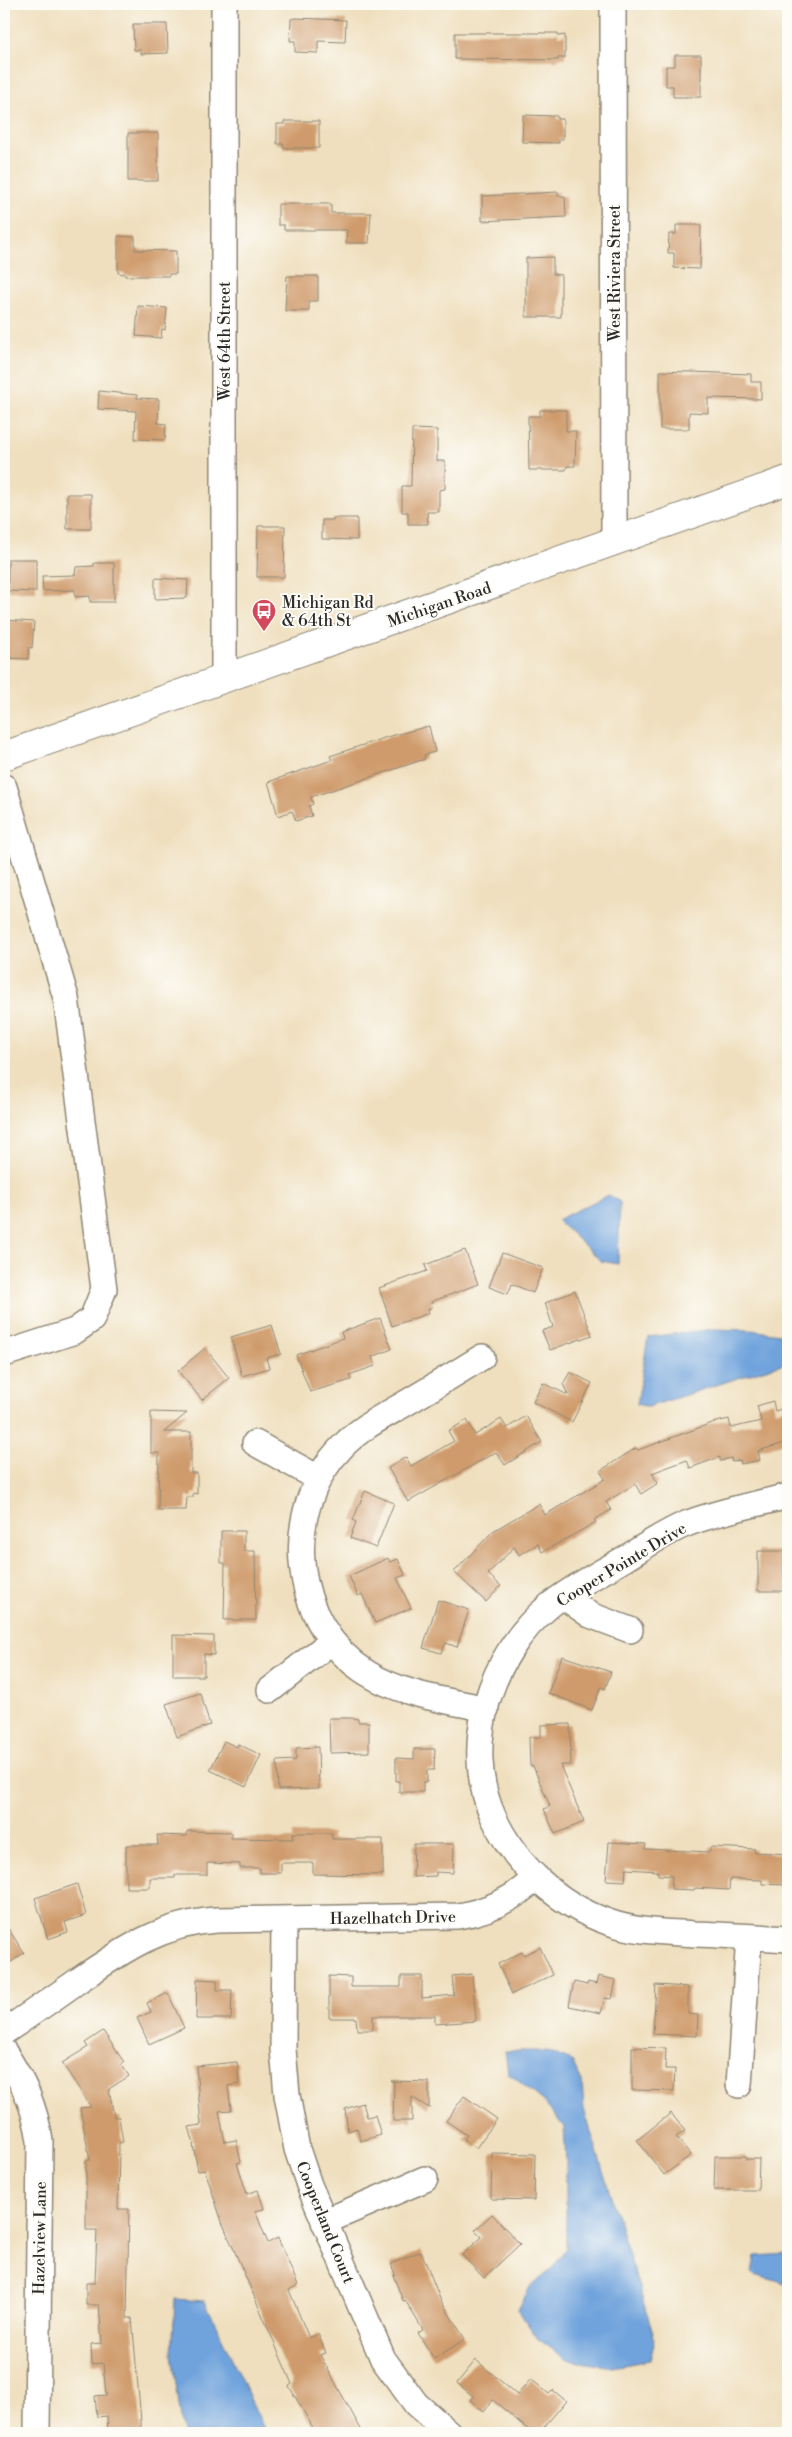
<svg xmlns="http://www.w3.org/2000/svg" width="792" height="2437" font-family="'Libre Bodoni',serif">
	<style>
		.water { fill: #70a3dc; stroke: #4e6784 }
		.building { fill: #cf9b6c }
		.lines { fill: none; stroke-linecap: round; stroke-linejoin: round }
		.minor-casing { stroke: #8d8574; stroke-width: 28 }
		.major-casing { stroke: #8d8574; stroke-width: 30 }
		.minor { stroke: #fff; stroke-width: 25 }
		.major { stroke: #fff; stroke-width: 28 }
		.labels { text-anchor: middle; stroke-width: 4; stroke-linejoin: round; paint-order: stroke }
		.street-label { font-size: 16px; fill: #2b2b2b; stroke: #fdfcf7 }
		.poi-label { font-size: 16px; fill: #2b2b2b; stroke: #fdfcf7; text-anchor: start }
	</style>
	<rect width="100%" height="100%" fill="#fdfcf7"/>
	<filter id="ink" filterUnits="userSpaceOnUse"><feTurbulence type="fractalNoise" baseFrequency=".02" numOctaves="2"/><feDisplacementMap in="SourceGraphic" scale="10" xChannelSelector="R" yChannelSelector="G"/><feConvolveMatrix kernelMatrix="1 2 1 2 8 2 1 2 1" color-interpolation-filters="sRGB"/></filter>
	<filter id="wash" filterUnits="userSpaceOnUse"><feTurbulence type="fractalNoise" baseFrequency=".0096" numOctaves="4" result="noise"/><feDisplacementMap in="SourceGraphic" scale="20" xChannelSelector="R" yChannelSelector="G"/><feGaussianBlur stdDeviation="1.12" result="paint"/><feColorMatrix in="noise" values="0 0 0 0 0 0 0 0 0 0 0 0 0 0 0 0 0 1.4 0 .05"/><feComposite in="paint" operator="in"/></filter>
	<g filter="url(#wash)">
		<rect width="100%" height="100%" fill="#efdfbe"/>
		<path class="water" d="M 608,1195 L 620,1202 L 618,1264 L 601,1261 L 557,1220 Z
			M 715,1329 L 750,1330 L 788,1335 L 788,1362 L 648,1407 L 637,1404 L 648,1337 Z
			M 505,2051 L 546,2051 L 572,2061 L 582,2082 L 584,2109 L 655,2340 L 650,2360 L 613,2367 L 568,2360 L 538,2339 L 518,2310 L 530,2287 L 550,2271 L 566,2248 L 566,2162 L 564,2127 L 540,2098 L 508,2073 Z
			M 788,2254 L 788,2285 L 752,2274 L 755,2256 Z
			M 175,2299 L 205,2301 L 266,2433 L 183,2433 L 172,2355 Z"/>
		<g id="blocks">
			<path class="building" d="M 295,18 L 346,20 L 345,42 L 318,41 L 318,53 L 295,52 L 295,41 L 290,41 L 291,19 Z
				M 133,24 L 167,24 L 168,53 L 141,54 L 141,50 L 134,50 Z
				M 455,33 L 558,33 L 558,36 L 565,35 L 565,58 L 558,58 L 558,60 L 455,59 Z
				M 675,55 L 701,55 L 701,97 L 673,97 L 673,86 L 666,86 L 666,66 L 675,66 Z
				M 523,115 L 557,116 L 557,119 L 563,119 L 563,139 L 559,139 L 559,143 L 522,142 Z
				M 284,121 L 319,121 L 319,148 L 283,148 L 283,144 L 277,144 L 277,124 L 284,124 Z
				M 128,133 L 158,133 L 158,181 L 128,181 Z
				M 558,192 L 558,196 L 565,196 L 566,217 L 482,221 L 482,196 Z
				M 278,204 L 331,204 L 331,213 L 371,213 L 369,243 L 346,243 L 347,230 L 284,230 L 284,225 L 278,225 Z
				M 676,225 L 701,225 L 700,269 L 674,268 L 674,253 L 668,253 L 669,234 L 676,234 Z
				M 118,236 L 135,237 L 135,250 L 176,251 L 176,274 L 169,274 L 169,276 L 125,276 L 125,274 L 118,273 Z
				M 553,257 L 553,274 L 561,275 L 561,317 L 526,317 L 526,258 Z
				M 287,276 L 318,276 L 318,301 L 309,301 L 309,311 L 285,311 Z
				M 138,306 L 167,308 L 165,330 L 162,329 L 161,338 L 136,336 Z
				M 660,371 L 751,374 L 751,382 L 761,382 L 761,399 L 708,398 L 708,413 L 689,412 L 689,429 L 660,429 Z
				M 99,391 L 137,395 L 137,398 L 159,399 L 158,423 L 166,424 L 165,440 L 135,439 L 136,411 L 98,409 Z
				M 540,410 L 566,410 L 566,431 L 576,431 L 575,466 L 567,466 L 566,470 L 529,470 L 528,416 L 540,416 Z
				M 412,429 L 437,430 L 437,461 L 445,461 L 445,489 L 439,490 L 439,512 L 427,512 L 428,524 L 408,524 L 408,512 L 402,512 L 402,486 L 411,486 Z
				M 67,494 L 91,494 L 91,529 L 67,529 Z
				M 333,518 L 357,518 L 357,540 L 322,539 L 322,520 L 333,520 Z
				M 258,526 L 285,526 L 284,577 L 257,577 Z
				M 8,559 L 36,559 L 36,592 L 8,591 Z
				M 94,563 L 114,563 L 114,602 L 90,602 L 90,596 L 75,597 L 75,590 L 43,591 L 42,576 L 75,575 L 76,567 L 94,566 Z
				M 155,578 L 188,580 L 187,598 L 155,599 Z
				M 4,620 L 34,622 L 32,648 L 29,647 L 28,659 L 4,658 Z
				M 429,726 L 435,752 L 424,755 L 425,759 L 311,797 L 313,804 L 309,806 L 312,816 L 296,821 L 292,811 L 278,816 L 268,782 L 332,760 L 330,756 L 387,737 Z
				M 465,1250 L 478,1284 L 431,1302 L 432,1307 L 428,1309 L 429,1313 L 392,1326 L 379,1288 L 427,1271 L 425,1265 Z
				M 502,1253 L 543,1268 L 533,1293 L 512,1284 L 508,1294 L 489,1287 Z
				M 575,1291 L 592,1335 L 550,1350 L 542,1331 L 553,1327 L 545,1303 Z
				M 380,1318 L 392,1349 L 372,1357 L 375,1366 L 349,1375 L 351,1380 L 310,1392 L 296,1355 L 343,1338 L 341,1332 Z
				M 272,1325 L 281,1354 L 266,1358 L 269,1368 L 242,1376 L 231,1337 Z
				M 205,1348 L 229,1378 L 202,1400 L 178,1371 Z
				M 570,1372 L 592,1383 L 572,1422 L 533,1402 L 543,1383 L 568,1395 L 563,1384 Z
				M 773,1401 L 775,1411 L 788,1407 L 788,1442 L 758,1451 L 760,1460 L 741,1464 L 740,1460 L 732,1462 L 731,1458 L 720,1461 L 720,1457 L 690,1468 L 687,1460 L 652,1473 L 658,1483 L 641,1494 L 635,1484 L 606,1502 L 611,1510 L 594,1520 L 596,1522 L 568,1538 L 542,1552 L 538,1544 L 519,1555 L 514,1547 L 488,1574 L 501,1586 L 486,1602 L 454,1572 L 493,1531 L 539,1504 L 545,1515 L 605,1479 L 600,1471 L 636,1448 L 638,1450 L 712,1423 L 729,1419 L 731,1428 L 761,1421 L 757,1406 Z
				M 151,1412 L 187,1413 L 164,1432 L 191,1432 L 191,1473 L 197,1473 L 197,1494 L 193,1493 L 193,1497 L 187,1497 L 186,1510 L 158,1510 L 159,1453 L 151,1453 Z
				M 526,1416 L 542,1442 L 505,1465 L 496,1452 L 408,1502 L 388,1468 L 406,1457 L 411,1466 L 454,1441 L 448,1431 L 467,1420 L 475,1435 L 501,1419 L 507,1428 Z
				M 365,1491 L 394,1503 L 376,1548 L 350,1538 L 356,1522 L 353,1520 Z
				M 221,1531 L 244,1531 L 244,1551 L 255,1551 L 256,1620 L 224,1620 L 225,1563 L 221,1563 Z
				M 758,1551 L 786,1551 L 788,1591 L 758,1591 Z
				M 388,1558 L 390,1562 L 398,1559 L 405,1575 L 397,1578 L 411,1608 L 375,1623 L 362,1594 L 358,1596 L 349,1576 Z
				M 438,1600 L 469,1610 L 457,1647 L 446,1643 L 441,1653 L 423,1648 Z
				M 173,1635 L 214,1636 L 214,1655 L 204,1654 L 204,1676 L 173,1676 Z
				M 562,1656 L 611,1672 L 605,1689 L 601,1687 L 592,1710 L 548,1693 Z
				M 200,1693 L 210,1725 L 177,1737 L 166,1704 Z
				M 329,1718 L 351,1718 L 358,1719 L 358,1722 L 369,1722 L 369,1752 L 330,1753 Z
				M 570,1724 L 571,1765 L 560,1765 L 584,1822 L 555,1834 L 544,1809 L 550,1806 L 533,1766 L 530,1766 L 529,1737 L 541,1737 L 541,1725 Z
				M 224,1741 L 237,1747 L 238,1744 L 261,1755 L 246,1787 L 210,1770 Z
				M 318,1747 L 319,1789 L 278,1790 L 277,1761 L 296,1760 L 296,1748 Z
				M 414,1749 L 435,1749 L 434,1770 L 427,1770 L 427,1782 L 423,1782 L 423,1792 L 399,1792 L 399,1781 L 396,1781 L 396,1758 L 414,1759 Z
				M 187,1831 L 231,1832 L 231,1838 L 293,1839 L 293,1833 L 332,1833 L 332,1839 L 383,1839 L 383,1875 L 313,1874 L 313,1863 L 281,1863 L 281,1873 L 260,1873 L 260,1868 L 240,1868 L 240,1864 L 207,1863 L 207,1875 L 175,1875 L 175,1878 L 150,1878 L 150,1888 L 126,1888 L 126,1845 L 158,1845 L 157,1835 L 187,1836 Z
				M 609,1842 L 646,1844 L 645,1849 L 710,1852 L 710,1847 L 755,1849 L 754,1852 L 788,1854 L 788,1885 L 762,1884 L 762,1880 L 730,1879 L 729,1890 L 695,1888 L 694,1890 L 671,1889 L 672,1876 L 658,1875 L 658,1871 L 626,1869 L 625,1881 L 606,1880 Z
				M 414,1844 L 454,1844 L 453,1873 L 436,1872 L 436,1876 L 413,1877 Z
				M 77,1884 L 86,1915 L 65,1922 L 68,1932 L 48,1939 L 35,1898 Z
				M 4,1922 L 24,1953 L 4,1967 Z
				M 540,1947 L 553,1975 L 512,1994 L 498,1964 L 522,1952 L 524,1955 Z
				M 472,1974 L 476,2021 L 435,2024 L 435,2016 L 373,2016 L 373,2030 L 357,2030 L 356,2018 L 329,2018 L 329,1976 L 351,1977 L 351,1987 L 401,1987 L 401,1976 L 422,1976 L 422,1998 L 454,1995 L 452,1976 Z
				M 598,1976 L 616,1980 L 612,1999 L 605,1998 L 601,2013 L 569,2006 L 574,1982 L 587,1985 L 588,1982 L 596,1984 Z
				M 197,1979 L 217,1980 L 217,1990 L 232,1990 L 231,2019 L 196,2019 Z
				M 656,1985 L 688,1987 L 688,2014 L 698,2015 L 697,2036 L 653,2034 Z
				M 168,1993 L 184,2028 L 149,2044 L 137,2018 L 151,2012 L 147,2003 Z
				M 103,2031 L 124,2062 L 121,2064 L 129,2076 L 109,2089 L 114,2117 L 119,2117 L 123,2142 L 119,2143 L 118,2209 L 129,2209 L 127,2318 L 132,2318 L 142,2433 L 108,2433 L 107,2416 L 97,2417 L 95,2396 L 106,2395 L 103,2363 L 92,2364 L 91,2344 L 102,2343 L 99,2305 L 86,2305 L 86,2283 L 95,2283 L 97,2230 L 86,2230 L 86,2160 L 90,2160 L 80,2108 L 91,2107 L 62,2063 L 88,2047 L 85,2043 Z
				M 632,2047 L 666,2048 L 665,2069 L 675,2069 L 674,2091 L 632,2090 Z
				M 237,2062 L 239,2084 L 228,2086 L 231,2110 L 219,2111 L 225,2142 L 236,2140 L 241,2162 L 237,2163 L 247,2194 L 258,2190 L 264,2209 L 255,2211 L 268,2243 L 278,2238 L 286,2257 L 298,2285 L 289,2290 L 309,2338 L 318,2334 L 326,2353 L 320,2355 L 363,2433 L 316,2433 L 289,2386 L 292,2384 L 222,2222 L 205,2170 L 198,2171 L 193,2145 L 194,2144 L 189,2127 L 201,2125 L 196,2066 Z
				M 391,2081 L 429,2082 L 429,2108 L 412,2097 L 412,2121 L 393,2121 L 394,2083 Z
				M 464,2096 L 497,2119 L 476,2148 L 464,2139 L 467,2135 L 446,2121 Z
				M 363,2103 L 367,2117 L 375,2115 L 381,2135 L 361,2141 L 357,2128 L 348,2131 L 345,2109 Z
				M 671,2113 L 685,2131 L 676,2137 L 691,2155 L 664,2175 L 637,2140 Z
				M 492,2153 L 535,2154 L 534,2200 L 491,2199 Z
				M 715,2156 L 746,2156 L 746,2159 L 759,2159 L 758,2190 L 714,2190 Z
				M 492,2214 L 520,2244 L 484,2278 L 462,2255 L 482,2237 L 475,2230 Z
				M 421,2251 L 441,2301 L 465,2339 L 434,2359 L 418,2333 L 423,2330 L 405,2300 L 403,2301 L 393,2275 L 395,2274 L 391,2264 Z
				M 476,2360 L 517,2395 L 531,2379 L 549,2394 L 553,2390 L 566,2401 L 539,2433 L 532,2433 L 493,2400 L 484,2412 L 470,2400 L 473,2396 L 457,2383 Z"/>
		</g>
	</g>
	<g filter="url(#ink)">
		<use href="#blocks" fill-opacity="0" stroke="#8d8574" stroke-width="1"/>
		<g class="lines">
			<defs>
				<path id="minor" d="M 224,4 L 224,679
					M 613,4 L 614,542
					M 4,787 L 66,998 L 104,1289 L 92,1319 L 75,1331 L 4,1354
					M 482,1357 C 455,1374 428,1390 401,1406 C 380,1418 359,1429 342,1447 C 279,1511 291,1625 367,1673 C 402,1695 446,1700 486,1709
					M 255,1443 L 318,1478
					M 788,1496 C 754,1505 719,1511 686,1524 C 664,1533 644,1547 624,1559 C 599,1574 571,1588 549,1606 C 490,1654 461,1745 493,1816 C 515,1865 557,1904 608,1922 C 636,1932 666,1932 695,1934 C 726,1935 757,1937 788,1939
					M 563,1596 L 590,1615 L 630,1630
					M 270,1690 L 332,1641
					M 284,1919 L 283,2049 L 287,2095 L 297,2149 L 309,2185 L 383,2359 L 416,2404 L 449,2433
					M 4,2032 C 29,2015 54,1998 79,1980 C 123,1950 163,1923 217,1920 L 458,1916 C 488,1911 515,1899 536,1877
					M 4,2052 C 23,2081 35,2106 40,2141 L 37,2433
					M 739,2085 L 749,1937
					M 324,2222 L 425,2179"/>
				<path id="major" d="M 4,756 L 788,480"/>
			</defs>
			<use href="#minor" class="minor-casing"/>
			<use href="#major" class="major-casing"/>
			<use href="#minor" class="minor"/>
			<use href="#major" class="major"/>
		</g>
	</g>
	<defs>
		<symbol id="bus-pin" viewBox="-11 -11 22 30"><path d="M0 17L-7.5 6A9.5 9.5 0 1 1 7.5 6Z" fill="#d1495b" stroke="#fdfcf7"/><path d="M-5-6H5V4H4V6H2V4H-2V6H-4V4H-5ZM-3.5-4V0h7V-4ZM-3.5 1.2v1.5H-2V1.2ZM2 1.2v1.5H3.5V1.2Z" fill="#fff"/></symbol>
	</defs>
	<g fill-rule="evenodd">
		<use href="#bus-pin" x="250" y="597" width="28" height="38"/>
	</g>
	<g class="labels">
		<g class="street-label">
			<text transform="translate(614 273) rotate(-90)" y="6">West Riviera Street</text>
			<text transform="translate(224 341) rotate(-90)" y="6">West 64th Street</text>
			<text transform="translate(439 604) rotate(-19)" y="6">Michigan Road</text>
			<text transform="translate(621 1564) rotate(-31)" y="6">Cooper Pointe Drive</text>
			<text transform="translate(393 1917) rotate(-1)" y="6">Hazelhatch Drive</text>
			<text transform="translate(326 2222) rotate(68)" y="6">Cooperland Court</text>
			<text transform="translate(39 2238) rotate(-89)" y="6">Hazelview Lane</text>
		</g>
		<g class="poi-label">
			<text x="282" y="608">Michigan Rd<tspan x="282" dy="18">&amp; 64th St</tspan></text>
		</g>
	</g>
	<rect width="792" height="2437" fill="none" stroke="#fdfcf7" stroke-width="20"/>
</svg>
